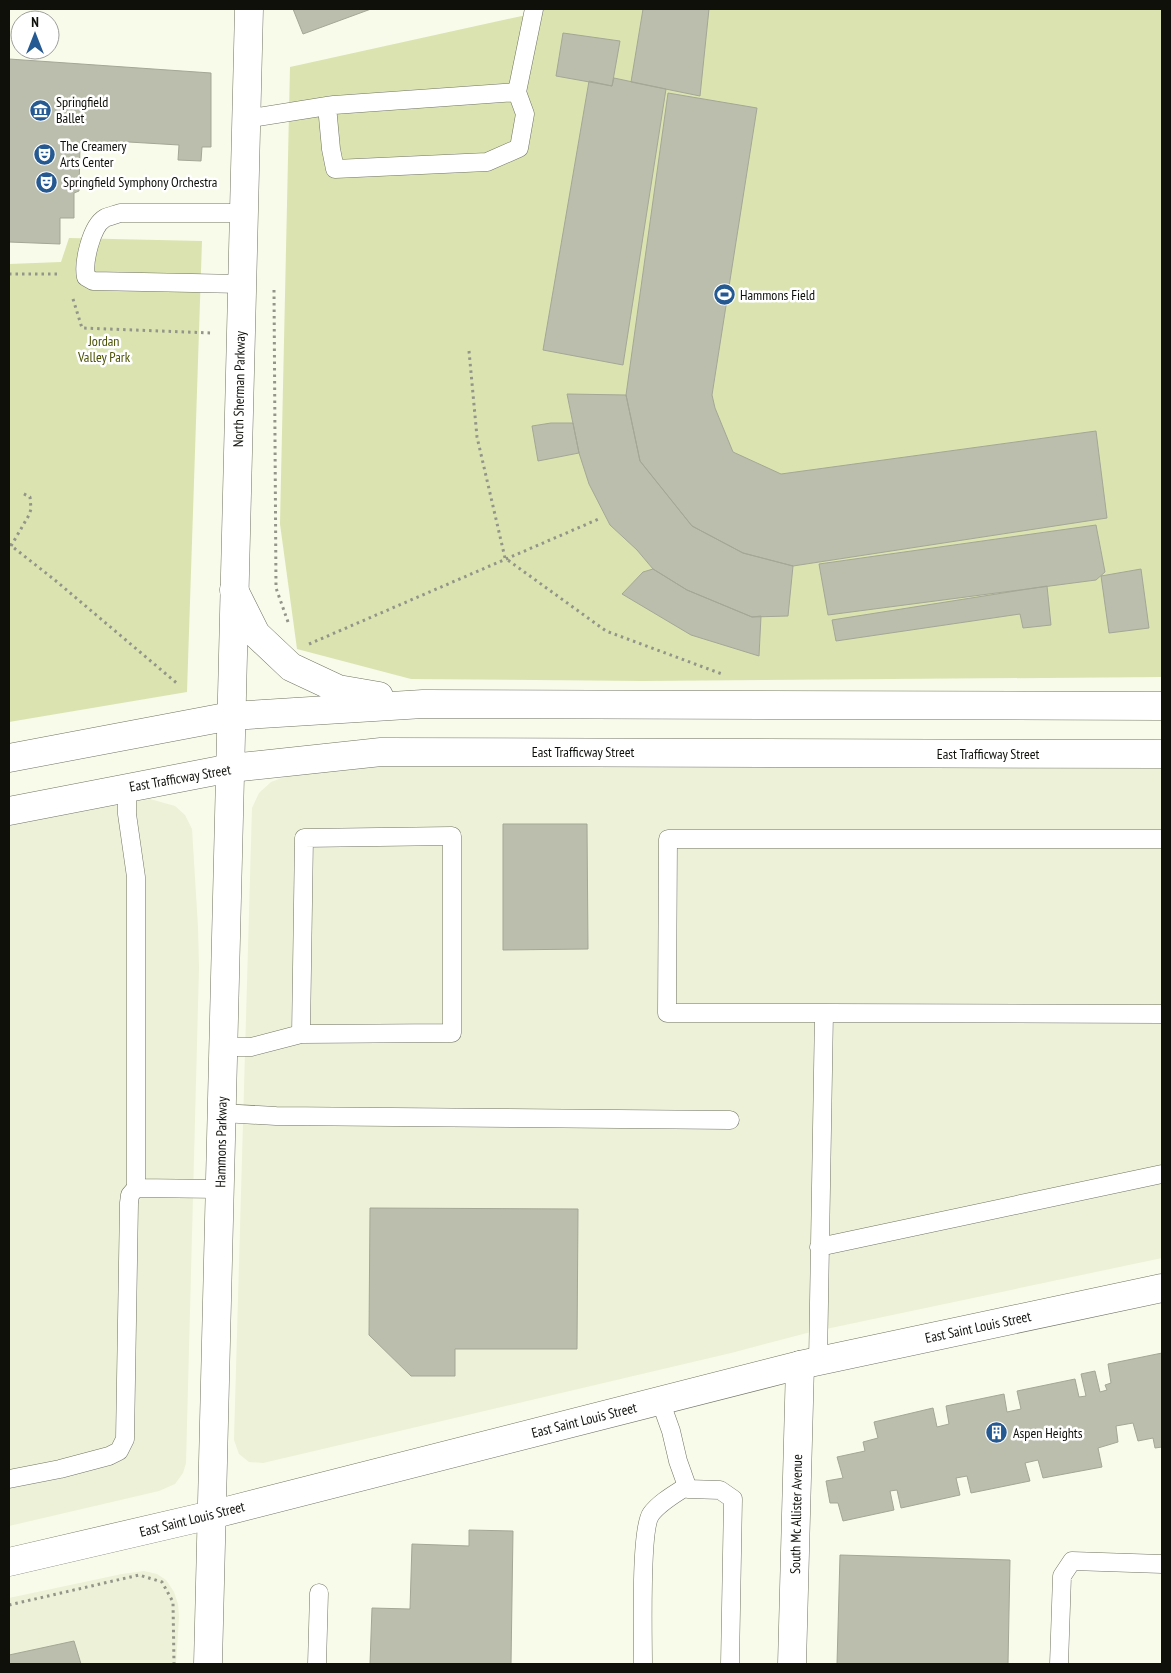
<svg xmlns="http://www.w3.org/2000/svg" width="1171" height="1673" font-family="'PT Sans Narrow',sans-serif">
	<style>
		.built { fill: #ecf1d7 }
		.green { fill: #dbe3b1 }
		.building { fill: #bbbeac; stroke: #a4a796 }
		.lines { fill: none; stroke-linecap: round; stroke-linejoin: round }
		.service-casing { stroke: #717464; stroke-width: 19 }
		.minor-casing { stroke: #717464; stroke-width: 29 }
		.secondary-casing { stroke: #717464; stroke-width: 29 }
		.path { stroke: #939588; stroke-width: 3; stroke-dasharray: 2.5 4; stroke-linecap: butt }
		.service { stroke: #fff; stroke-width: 18 }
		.minor { stroke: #fff; stroke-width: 28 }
		.secondary { stroke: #fff; stroke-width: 28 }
		.labels { text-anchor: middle; stroke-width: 5; stroke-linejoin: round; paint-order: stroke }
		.poi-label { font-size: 14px; fill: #0f100a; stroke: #fff; text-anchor: start }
		.park-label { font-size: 14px; fill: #4b5203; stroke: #fff }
		.street-label { font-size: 14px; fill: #0f100a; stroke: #fff }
	</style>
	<rect width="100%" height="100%" fill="#f8fbe9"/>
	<path class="built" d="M 396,765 L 1162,769 L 1162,1258 L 807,1333 L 731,1353 L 263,1463 L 249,1462 L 239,1454 L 234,1440 L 252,808 L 259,793 L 271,782 L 290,775 L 329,768 Z
		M 150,799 L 175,806 L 185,815 L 192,829 L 198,927 L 199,967 L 186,1463 L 183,1473 L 175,1484 L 159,1491 L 9,1526 L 9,825 Z
		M 144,1571 L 157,1574 L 166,1580 L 174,1592 L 178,1604 L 179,1617 L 176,1664 L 9,1664 L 9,1598 L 122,1574 Z"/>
	<path class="green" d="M 532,9 L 1162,9 L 1162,677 L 643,681 L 411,679 L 297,649 L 280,524 L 290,67 L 531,14 Z
		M 69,238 L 202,241 L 187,692 L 9,722 L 9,264 L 61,262 Z"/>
	<path class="building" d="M 293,9 L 371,9 L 303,34 Z
		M 643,9 L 709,9 L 700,96 L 631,82 Z
		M 563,33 L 620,41 L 612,86 L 556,76 Z
		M 9,59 L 211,73 L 211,147 L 202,147 L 201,161 L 178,160 L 179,145 L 112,141 L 80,146 L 79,191 L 74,193 L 74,218 L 60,218 L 60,244 L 9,242 Z
		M 614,78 L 666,89 L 623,365 L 543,350 L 589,81 L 612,86 Z
		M 668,93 L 757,108 L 712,395 L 715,408 L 733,452 L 781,474 L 1096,431 L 1107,518 L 793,566 L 743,553 L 692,526 L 640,461 L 626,395 Z
		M 567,394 L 626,395 L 640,461 L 692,526 L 743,553 L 793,566 L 788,616 L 752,617 L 687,590 L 653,569 L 637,550 L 610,525 L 589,484 L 579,453 Z
		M 551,423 L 573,423 L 579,453 L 538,461 L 532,426 Z
		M 1096,525 L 1105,572 L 1096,580 L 828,615 L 819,564 Z
		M 653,569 L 687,590 L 752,617 L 761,616 L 759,656 L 691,635 L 622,594 L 643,572 Z
		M 1141,569 L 1149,628 L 1109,633 L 1101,576 Z
		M 1047,586 L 1051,625 L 1023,628 L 1020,614 L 836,641 L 832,620 Z
		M 503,824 L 587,824 L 588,949 L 503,950 Z
		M 370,1208 L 578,1209 L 577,1349 L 455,1349 L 455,1376 L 411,1376 L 369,1335 Z
		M 1162,1353 L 1162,1447 L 1155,1448 L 1153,1438 L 1138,1441 L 1133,1423 L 1116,1426 L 1118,1442 L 1098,1448 L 1102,1467 L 1043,1478 L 1038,1460 L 1025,1463 L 1030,1481 L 971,1493 L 967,1476 L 956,1478 L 960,1495 L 901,1508 L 897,1490 L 890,1491 L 894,1510 L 843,1521 L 838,1503 L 830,1503 L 826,1481 L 843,1478 L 837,1457 L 865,1451 L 863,1442 L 878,1438 L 874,1422 L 933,1408 L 937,1427 L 949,1424 L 946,1406 L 1004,1394 L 1007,1412 L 1021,1409 L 1017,1391 L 1075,1379 L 1079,1397 L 1086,1396 L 1081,1374 L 1095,1371 L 1100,1392 L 1107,1390 L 1105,1385 L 1111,1383 L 1108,1364 Z
		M 469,1530 L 513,1531 L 511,1664 L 370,1664 L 372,1608 L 410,1609 L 412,1544 L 469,1546 Z
		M 840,1555 L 1010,1560 L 1008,1664 L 837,1664 Z
		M 74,1641 L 81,1664 L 9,1664 L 9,1655 Z"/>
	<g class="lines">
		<defs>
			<path id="service" d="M 517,92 L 534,9
				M 246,119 L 327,106 L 334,105 L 517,92 L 525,114 L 519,148 L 487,162 L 335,169 L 331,149 L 327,106
				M 242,284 L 93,281 L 86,277 C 83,263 91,226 105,218 C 109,216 115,215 120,213 L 243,213
				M 127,788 L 127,814 L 136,877 L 136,1188
				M 824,1013 L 667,1013 L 668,839 L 1162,839
				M 222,1047 L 251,1047 L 301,1034 L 452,1033 L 452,836 L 304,838 L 301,1034
				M 222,1113 L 276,1116 L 730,1120
				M 819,1247 L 1162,1174
				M 818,1361 L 824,1013 L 1162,1014
				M 660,1400 L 671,1431 L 678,1461 L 688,1489 L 720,1490 L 733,1499 L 730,1664
				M 9,1479 L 60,1469 L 109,1456 L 119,1451 L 125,1439 L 129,1203 L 130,1195 L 136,1188 L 219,1189
				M 317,1664 L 319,1593
				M 643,1664 C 643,1639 640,1529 651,1514 C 660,1502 675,1494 687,1486
				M 1059,1664 L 1062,1576 L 1072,1561 L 1162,1564"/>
			<path id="minor" d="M 208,1664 L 249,9
				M 792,1664 L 800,1365"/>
			<path id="secondary" d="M 234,590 L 256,634 L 291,667 L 338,689 L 379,696
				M 9,758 L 231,716 L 423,704 L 1162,706
				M 9,811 L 231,768 L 381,752 L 1162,754
				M 9,1562 L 211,1515 L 800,1365 L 1162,1288"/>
		</defs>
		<use href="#service" class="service-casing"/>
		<use href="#minor" class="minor-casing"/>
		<use href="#secondary" class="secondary-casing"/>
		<path class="path" d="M 9,274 L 61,274
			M 274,290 L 276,588 L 288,622
			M 73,299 L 82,328 L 211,333
			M 469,351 L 477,437 L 505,558 L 606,631 L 722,674
			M 9,544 L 56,581 L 179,685
			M 11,546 L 29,515 L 31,509 L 30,497 L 22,493
			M 309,644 L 601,518
			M 9,1605 L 139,1575 L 162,1582 L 173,1602 L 174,1664"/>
		<use href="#service" class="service"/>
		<use href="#minor" class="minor"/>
		<use href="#secondary" class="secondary"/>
	</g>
	<defs>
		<symbol id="museum-disc" viewBox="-11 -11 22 22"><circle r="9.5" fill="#255992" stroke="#fff"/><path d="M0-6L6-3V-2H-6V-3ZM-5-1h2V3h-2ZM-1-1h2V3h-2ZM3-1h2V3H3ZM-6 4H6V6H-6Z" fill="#fff"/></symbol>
		<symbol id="theatre-disc" viewBox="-11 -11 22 22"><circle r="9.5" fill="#255992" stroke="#fff"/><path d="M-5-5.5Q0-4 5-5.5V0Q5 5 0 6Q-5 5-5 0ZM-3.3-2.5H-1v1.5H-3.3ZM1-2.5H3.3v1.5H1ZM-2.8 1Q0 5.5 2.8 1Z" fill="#fff"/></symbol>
		<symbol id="stadium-disc" viewBox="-11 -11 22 22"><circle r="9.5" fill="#255992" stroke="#fff"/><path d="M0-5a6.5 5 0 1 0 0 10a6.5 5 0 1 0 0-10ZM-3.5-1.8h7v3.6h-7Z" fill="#fff"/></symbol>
		<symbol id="building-disc" viewBox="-11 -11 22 22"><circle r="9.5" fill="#255992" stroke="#fff"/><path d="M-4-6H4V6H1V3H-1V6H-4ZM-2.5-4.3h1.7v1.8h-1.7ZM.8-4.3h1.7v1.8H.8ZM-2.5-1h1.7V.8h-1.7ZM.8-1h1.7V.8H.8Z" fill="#fff"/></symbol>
	</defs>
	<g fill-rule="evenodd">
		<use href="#museum-disc" x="28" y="98" width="25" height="25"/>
		<use href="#theatre-disc" x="32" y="142" width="25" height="25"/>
		<use href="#theatre-disc" x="34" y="170" width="25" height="25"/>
		<use href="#stadium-disc" x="712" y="282" width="25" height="25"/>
		<use href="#building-disc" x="984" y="1420" width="25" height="25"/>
	</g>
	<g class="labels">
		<g class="poi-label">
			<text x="56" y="107">Springfield<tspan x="56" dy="16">Ballet</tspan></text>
			<text x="60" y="151">The Creamery<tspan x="60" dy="16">Arts Center</tspan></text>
			<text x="63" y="187">Springfield Symphony Orchestra</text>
			<text x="740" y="300">Hammons Field</text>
			<text x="1013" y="1438">Aspen Heights</text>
		</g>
		<g class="park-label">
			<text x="104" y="346">Jordan<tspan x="104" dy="16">Valley Park</tspan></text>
		</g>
		<g class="street-label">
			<text transform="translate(239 389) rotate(-89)" y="5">North Sherman Parkway</text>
			<text x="583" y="757">East Trafficway Street</text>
			<text x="988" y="759">East Trafficway Street</text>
			<text transform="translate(180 778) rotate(-10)" y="5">East Trafficway Street</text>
			<text transform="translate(221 1142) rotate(-89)" y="5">Hammons Parkway</text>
			<text transform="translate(978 1327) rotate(-12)" y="5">East Saint Louis Street</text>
			<text transform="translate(584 1420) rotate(-14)" y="5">East Saint Louis Street</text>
			<text transform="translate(796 1514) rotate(-89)" y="5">South Mc Allister Avenue</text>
			<text transform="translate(192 1519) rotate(-14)" y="5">East Saint Louis Street</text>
		</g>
	</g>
	<rect width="1171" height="1673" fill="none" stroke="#0f100a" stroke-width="20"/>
	<g transform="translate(35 35)"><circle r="24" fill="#ffffff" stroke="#9f9f9d"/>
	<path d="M0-4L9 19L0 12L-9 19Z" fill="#255992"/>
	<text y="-8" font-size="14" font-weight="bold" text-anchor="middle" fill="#0f100a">N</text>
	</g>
</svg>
